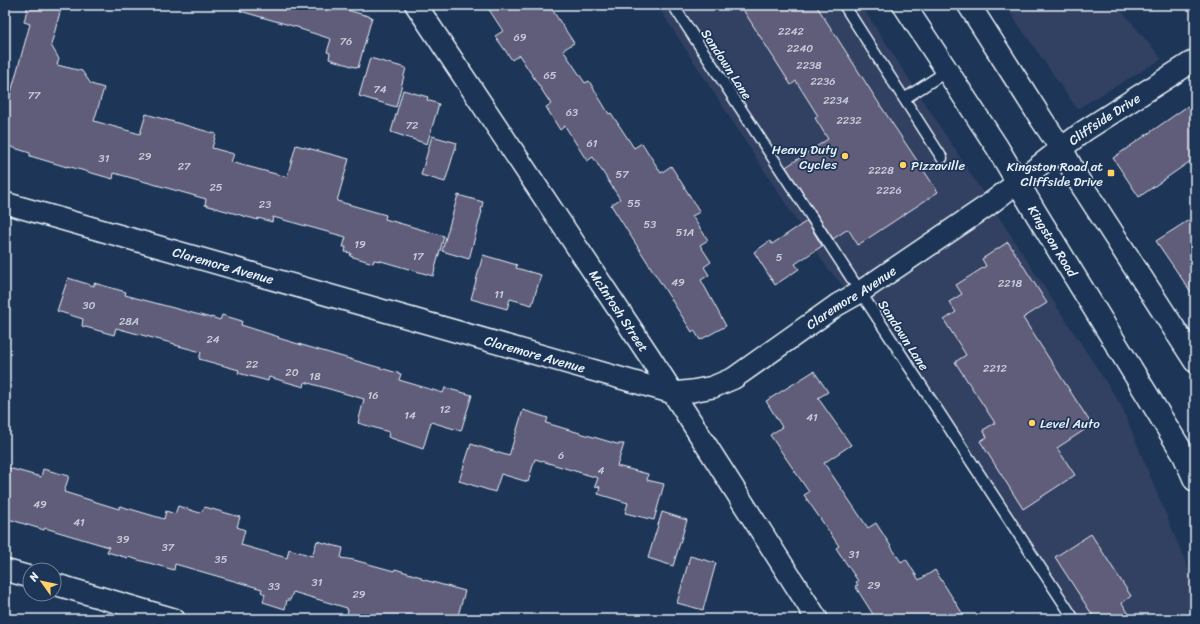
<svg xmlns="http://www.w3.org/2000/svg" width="1200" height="624" font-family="Sriracha,sans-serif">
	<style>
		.built { fill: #314162 }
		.building { fill: #605d7a; stroke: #e8f1f8 }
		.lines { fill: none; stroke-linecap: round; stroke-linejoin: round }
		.service-casing { stroke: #e8f1f8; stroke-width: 13 }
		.minor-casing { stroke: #e8f1f8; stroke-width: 24 }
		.primary-casing { stroke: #e8f1f8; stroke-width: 25 }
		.service { stroke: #1d3557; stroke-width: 10 }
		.minor { stroke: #1d3557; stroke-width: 21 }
		.primary { stroke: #1d3557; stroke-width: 22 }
		.poi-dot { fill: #ffd166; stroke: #1d3557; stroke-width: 1.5 }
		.labels { text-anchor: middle; stroke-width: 3.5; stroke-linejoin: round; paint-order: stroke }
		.number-label { font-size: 11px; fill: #c6ccd8 }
		.street-label { font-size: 13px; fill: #e8f1f8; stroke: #1d3557 }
		.poi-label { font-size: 13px; fill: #e8f1f8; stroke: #1d3557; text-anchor: end }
	</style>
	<rect width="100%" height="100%" fill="#1d3557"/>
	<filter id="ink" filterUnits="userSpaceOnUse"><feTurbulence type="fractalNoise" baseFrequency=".025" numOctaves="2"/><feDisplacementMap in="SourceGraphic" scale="8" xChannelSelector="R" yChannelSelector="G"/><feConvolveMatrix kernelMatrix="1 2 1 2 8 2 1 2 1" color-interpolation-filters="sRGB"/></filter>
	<g filter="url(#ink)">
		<path class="built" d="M 657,5 L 861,5 L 1121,405 L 1195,585 L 1195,591 L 1188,619 L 1080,619 L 871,318 L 828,269 Z
			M 1005,5 L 1117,5 L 1162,59 L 1077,109 Z"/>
		<path class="building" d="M 28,5 L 62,5 L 51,45 L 59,59 L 57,65 L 82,71 L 91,84 L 104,88 L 94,121 L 140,134 L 146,114 L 216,134 L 212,148 L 234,154 L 231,162 L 287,177 L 296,145 L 349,159 L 337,201 L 386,215 L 385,219 L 444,236 L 433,276 L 381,261 L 374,260 L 373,263 L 350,256 L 351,253 L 345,252 L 346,247 L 343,247 L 346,237 L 273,217 L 272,222 L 258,218 L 258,220 L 205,205 L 206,199 L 114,173 L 113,179 L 67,166 L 67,167 L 30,156 L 30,153 L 5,145 L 5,114 L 30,24 L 24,22 Z
			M 241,5 L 329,5 L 372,17 L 358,68 L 329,59 L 330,53 L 327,52 L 331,39 L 300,29 L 300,28 L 240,11 Z
			M 486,5 L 549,5 L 574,43 L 563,50 L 585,83 L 589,81 L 609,114 L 611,113 L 634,148 L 642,143 L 661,173 L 671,166 L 700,212 L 692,216 L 708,240 L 700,245 L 711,262 L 704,267 L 709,275 L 701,280 L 726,326 L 700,340 L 694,330 L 692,332 L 611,205 L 620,199 L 593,157 L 587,161 L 565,126 L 560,130 L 546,107 L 551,104 L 519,55 L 512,60 L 495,36 L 503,31 Z
			M 740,5 L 816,5 L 880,105 L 938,192 L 858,245 L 848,229 L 833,239 L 786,167 L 828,139 L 815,118 L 818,116 L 796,81 L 791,85 Z
			M 370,58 L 406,68 L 396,107 L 359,96 Z
			M 403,90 L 428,97 L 427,100 L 439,104 L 427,144 L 391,132 Z
			M 1195,101 L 1195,158 L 1139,197 L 1113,158 Z
			M 432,136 L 457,143 L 445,182 L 421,175 Z
			M 458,195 L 483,202 L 481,211 L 482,211 L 469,259 L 442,251 Z
			M 1195,216 L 1195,298 L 1156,241 Z
			M 807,221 L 822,246 L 795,264 L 799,269 L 775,285 L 754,252 L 770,241 L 772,244 Z
			M 1008,242 L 1047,303 L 1023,318 L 1092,425 L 1057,448 L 1075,475 L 1023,509 L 980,441 L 987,437 L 983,430 L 995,423 L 955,362 L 966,355 L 944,320 L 956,312 L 949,302 L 962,294 L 956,285 L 986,266 L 982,259 Z
			M 483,255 L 517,265 L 516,268 L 541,275 L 532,305 L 510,299 L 507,309 L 471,299 Z
			M 68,278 L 94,286 L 94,283 L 126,292 L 125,295 L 211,318 L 211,317 L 220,320 L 222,315 L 242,321 L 241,325 L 279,337 L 278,338 L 401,374 L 399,380 L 443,393 L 445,388 L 472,395 L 461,431 L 431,422 L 423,449 L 388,437 L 389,432 L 358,423 L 364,399 L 305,382 L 304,387 L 269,377 L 268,381 L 238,373 L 239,370 L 199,359 L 201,352 L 175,345 L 175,344 L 116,328 L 114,335 L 82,326 L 83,319 L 57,311 Z
			M 814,371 L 828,392 L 818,398 L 851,445 L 824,463 L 868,528 L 876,523 L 901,562 L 906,559 L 919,580 L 935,570 L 966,619 L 876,619 L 855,586 L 858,585 L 856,582 L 858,581 L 836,548 L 839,546 L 804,495 L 809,492 L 770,435 L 782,427 L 766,401 Z
			M 523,410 L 548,418 L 546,423 L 617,444 L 624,444 L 617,466 L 648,474 L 647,480 L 664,484 L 654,520 L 625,513 L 628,503 L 598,494 L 600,487 L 595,486 L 598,478 L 535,459 L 528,482 L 501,474 L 495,492 L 459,481 L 471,444 L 509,456 Z
			M 5,467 L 41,477 L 43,469 L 69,476 L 64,492 L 119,509 L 120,506 L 164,519 L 166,511 L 175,514 L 178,506 L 200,513 L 205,507 L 240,517 L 237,527 L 245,530 L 241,545 L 287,558 L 289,549 L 312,556 L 317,541 L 343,548 L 341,558 L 354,560 L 394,571 L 395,569 L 421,577 L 421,579 L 465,591 L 457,619 L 362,619 L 347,615 L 348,610 L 347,610 L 347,608 L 293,592 L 290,600 L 287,600 L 285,609 L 263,602 L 265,594 L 261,592 L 262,589 L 175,564 L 174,570 L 135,559 L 128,557 L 128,558 L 107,552 L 109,547 L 45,528 L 44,530 L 5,518 Z
			M 662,512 L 687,520 L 673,566 L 648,558 Z
			M 1091,534 L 1131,596 L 1122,603 L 1132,619 L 1095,619 L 1055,557 Z
			M 690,556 L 716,563 L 703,610 L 677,603 Z"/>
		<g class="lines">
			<defs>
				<path id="service" d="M 673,5 L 1074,619
					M 844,5 L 942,158
					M 904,99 L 947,71"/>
				<g id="minor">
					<path id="s1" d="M 416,5 L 650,357 L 817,619"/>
					<path id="s2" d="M 5,203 L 673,393 L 692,391 L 713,387 L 734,378 L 837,305 L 860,292 L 987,206 L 1084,131 L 1195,60"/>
					<path d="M 5,570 L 30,577"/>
					<path d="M 54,584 L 174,619"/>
				</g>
				<g id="primary">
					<path id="s3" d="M 904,5 L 997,147 L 1034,210 L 1184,455 L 1195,480"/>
					<path d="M 969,5 L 1042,120 L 1061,148 L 1079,181 L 1195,361"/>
				</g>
			</defs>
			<use href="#service" class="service-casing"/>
			<use href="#minor" class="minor-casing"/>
			<use href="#primary" class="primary-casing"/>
			<use href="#service" class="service"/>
			<use href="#minor" class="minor"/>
			<use href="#primary" class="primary"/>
		</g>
	</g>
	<g class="poi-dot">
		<circle cx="845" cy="156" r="4"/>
		<circle cx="903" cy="165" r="4"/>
		<rect x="1107" y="169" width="8" height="8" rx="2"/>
		<circle cx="1032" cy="423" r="4"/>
	</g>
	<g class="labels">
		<g class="number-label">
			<text x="791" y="35">2242</text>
			<text x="520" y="41">69</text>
			<text x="346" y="45">76</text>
			<text x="800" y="52">2240</text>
			<text x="809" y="69">2238</text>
			<text x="550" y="79">65</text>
			<text x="823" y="85">2236</text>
			<text x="380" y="93">74</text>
			<text x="34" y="99">77</text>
			<text x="836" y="104">2234</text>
			<text x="572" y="116">63</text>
			<text x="849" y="124">2232</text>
			<text x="412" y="129">72</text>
			<text x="592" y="147">61</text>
			<text x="145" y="160">29</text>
			<text x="104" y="162">31</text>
			<text x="184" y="170">27</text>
			<text x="881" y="174">2228</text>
			<text x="622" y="178">57</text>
			<text x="216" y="191">25</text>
			<text x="889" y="194">2226</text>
			<text x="634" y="207">55</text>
			<text x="265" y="208">23</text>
			<text x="650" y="228">53</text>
			<text x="685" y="236">51A</text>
			<text x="360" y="248">19</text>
			<text x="418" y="260">17</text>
			<text x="779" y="261">5</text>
			<text x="678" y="286">49</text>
			<text x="1010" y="287">2218</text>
			<text x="499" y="298">11</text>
			<text x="89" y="309">30</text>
			<text x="129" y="325">28A</text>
			<text x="213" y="343">24</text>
			<text x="252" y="368">22</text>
			<text x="995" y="372">2212</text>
			<text x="292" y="376">20</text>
			<text x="315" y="380">18</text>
			<text x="373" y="399">16</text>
			<text x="445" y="413">12</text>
			<text x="410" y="419">14</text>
			<text x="812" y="421">41</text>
			<text x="561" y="459">6</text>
			<text x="601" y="474">4</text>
			<text x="40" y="508">49</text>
			<text x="79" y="526">41</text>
			<text x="123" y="543">39</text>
			<text x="168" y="551">37</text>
			<text x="854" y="558">31</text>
			<text x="221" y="563">35</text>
			<text x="317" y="586">31</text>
			<text x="874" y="589">29</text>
			<text x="274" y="590">33</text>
			<text x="359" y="598">29</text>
		</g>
		<g class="street-label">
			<text transform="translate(727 64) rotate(57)" y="5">Sandown Lane</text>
			<text dy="5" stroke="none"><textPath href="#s2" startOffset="1210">Cliffside Drive</textPath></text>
			<text dy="5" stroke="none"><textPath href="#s3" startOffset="279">Kingston Road</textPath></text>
			<text dy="5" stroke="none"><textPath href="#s2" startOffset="227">Claremore Avenue</textPath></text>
			<text dy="5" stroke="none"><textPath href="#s2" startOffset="900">Claremore Avenue</textPath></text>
			<text dy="5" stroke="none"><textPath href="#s1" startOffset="367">McIntosh Street</textPath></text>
			<text transform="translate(904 335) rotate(57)" y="5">Sandown Lane</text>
			<text dy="5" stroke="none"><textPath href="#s2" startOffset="551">Claremore Avenue</textPath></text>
		</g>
		<g class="poi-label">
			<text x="837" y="154">Heavy Duty<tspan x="837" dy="15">Cycles</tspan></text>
			<text x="911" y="170" text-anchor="start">Pizzaville</text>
			<text x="1103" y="171">Kingston Road at<tspan x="1103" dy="15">Cliffside Drive</tspan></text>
			<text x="1040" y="428" text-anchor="start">Level Auto</text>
		</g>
	</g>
	<rect width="1200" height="624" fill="none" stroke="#1d3557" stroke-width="20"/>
	<rect x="10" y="10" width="1180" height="604" fill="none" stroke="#e8f1f8" stroke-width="1.5" filter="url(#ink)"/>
	<g transform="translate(42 582) rotate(303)"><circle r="19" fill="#1d3557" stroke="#6e8097"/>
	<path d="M0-3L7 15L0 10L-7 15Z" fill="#ffd166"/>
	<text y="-6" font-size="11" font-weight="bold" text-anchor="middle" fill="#e8f1f8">N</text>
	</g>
</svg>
